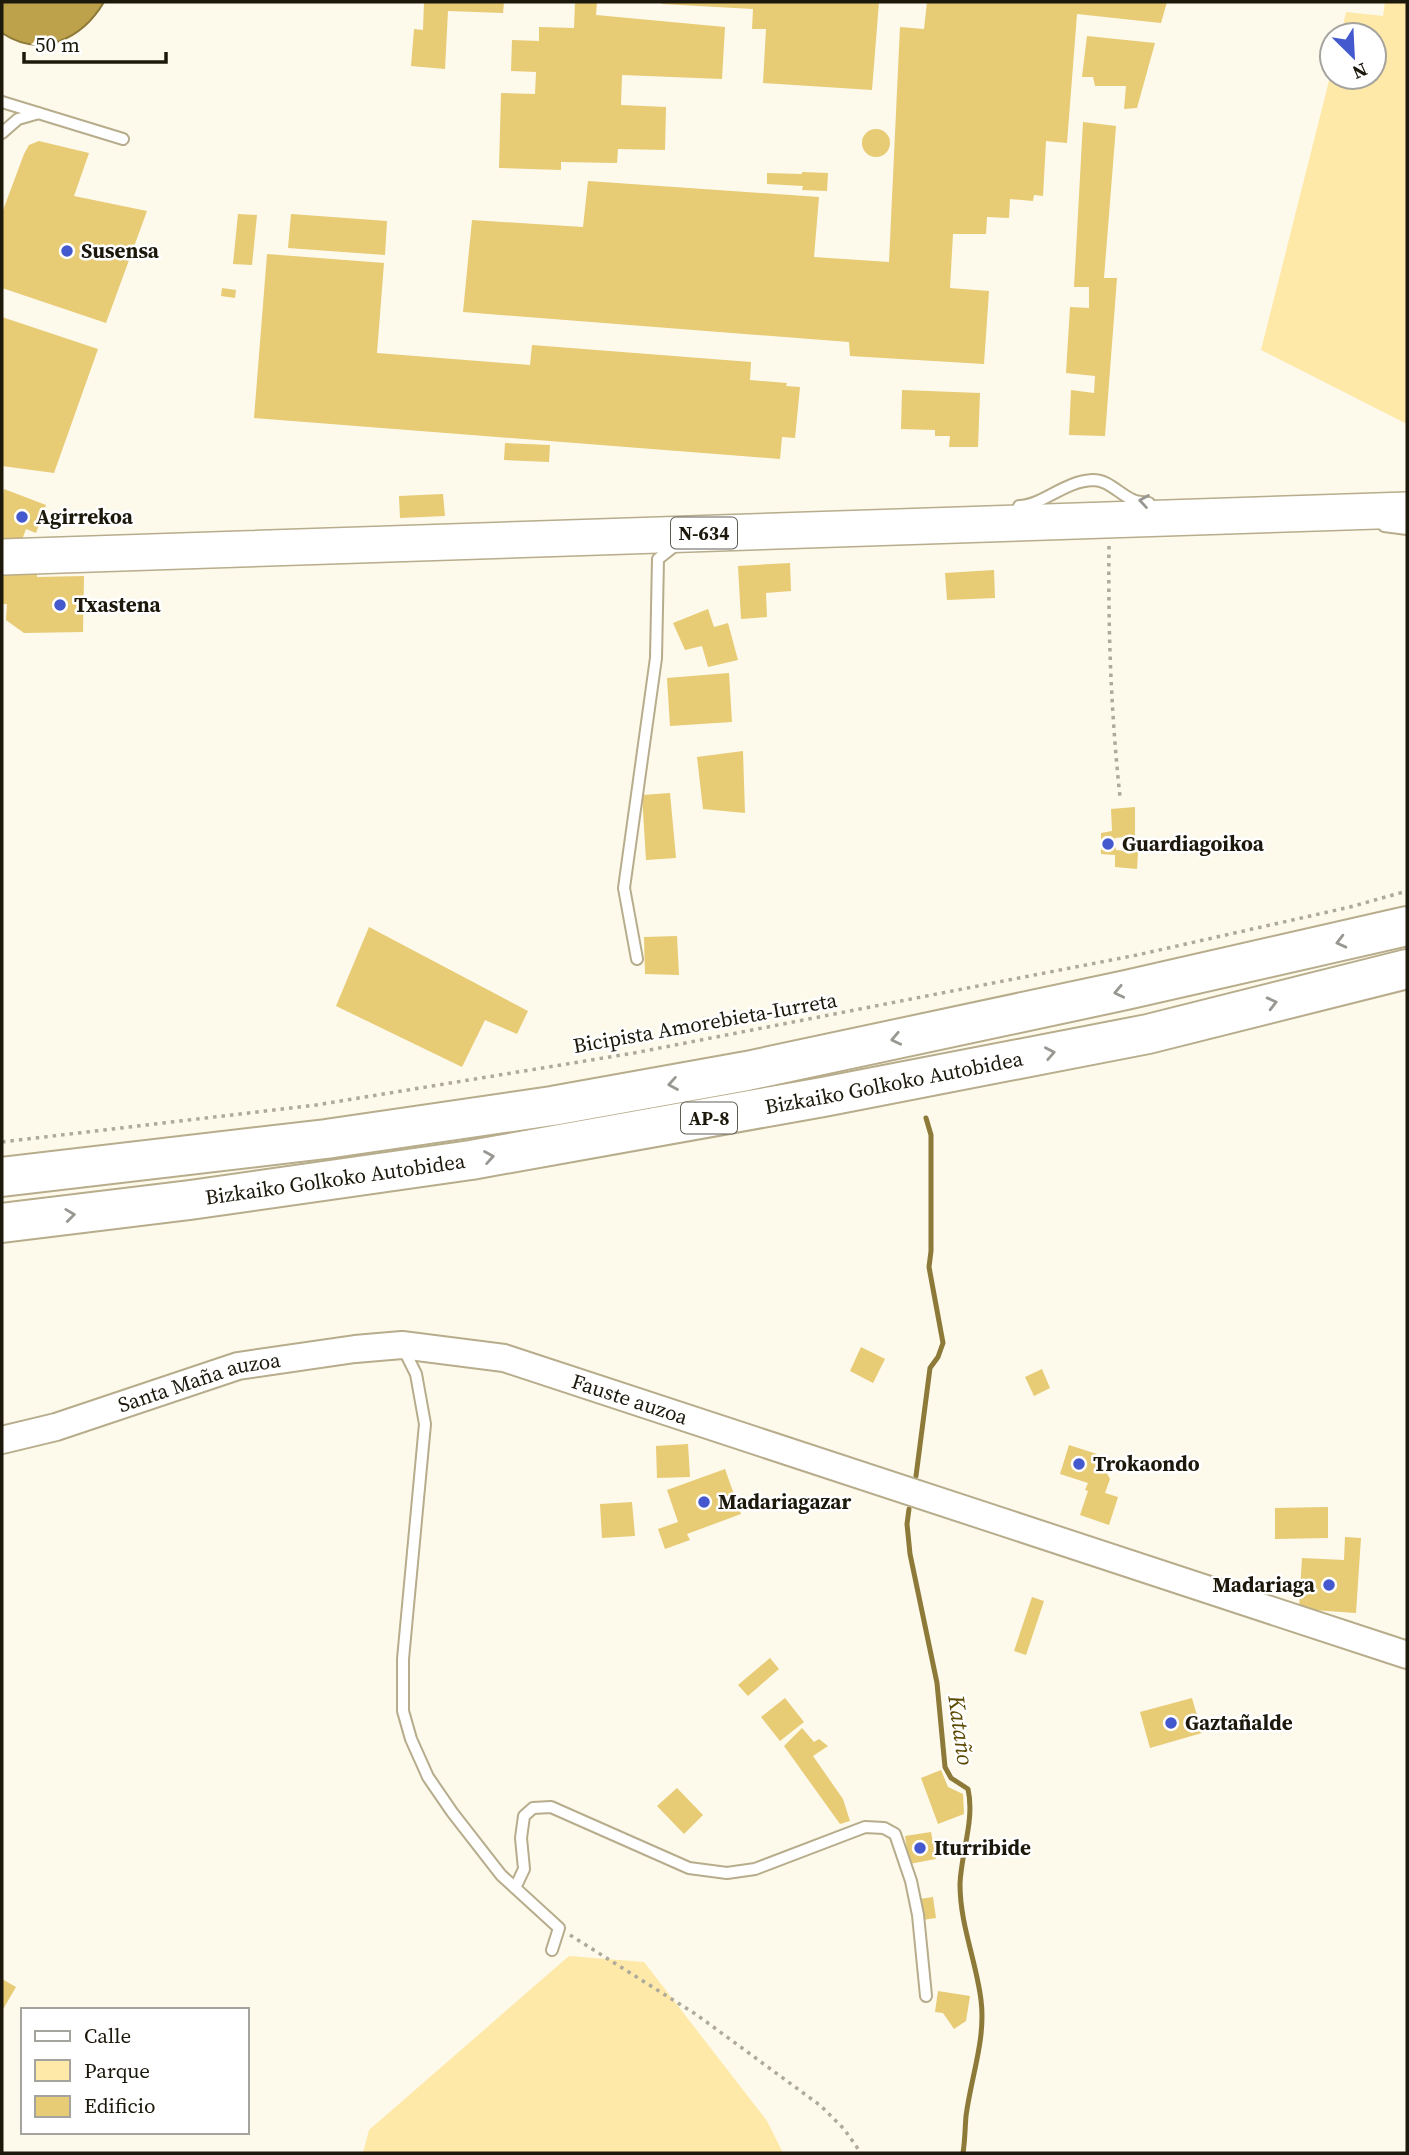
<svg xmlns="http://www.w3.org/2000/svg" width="1409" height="2155" font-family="'Source Serif 4',serif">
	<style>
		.green { fill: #ffe9a8 }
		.water { fill: #bea24b; stroke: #8d7938; stroke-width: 2 }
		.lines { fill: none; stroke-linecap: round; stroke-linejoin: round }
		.stream { stroke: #8d7938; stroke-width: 5 }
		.building { fill: #e8cb75 }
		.service-casing { stroke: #b7ac8b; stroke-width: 14 }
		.tertiary-casing { stroke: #b7ac8b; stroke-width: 30 }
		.trunk-casing { stroke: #b7ac8b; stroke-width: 38 }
		.motorway-casing { stroke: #b7ac8b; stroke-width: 42 }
		.path { stroke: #ada99b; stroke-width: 3.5; stroke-dasharray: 3.5 5; stroke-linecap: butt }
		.service { stroke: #fff; stroke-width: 10 }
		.tertiary { stroke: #fff; stroke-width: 26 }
		.trunk { stroke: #fff; stroke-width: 35 }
		.motorway { stroke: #fff; stroke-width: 38 }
		.oneway { stroke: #999791 }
		.poi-dot { fill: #4459cd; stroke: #fff; stroke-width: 2.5 }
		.labels { text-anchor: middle; stroke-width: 5; stroke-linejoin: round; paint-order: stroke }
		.shield { fill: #fff; stroke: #605d54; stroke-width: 2 }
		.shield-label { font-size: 19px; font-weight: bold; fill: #1c180b }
		.poi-label { font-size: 21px; font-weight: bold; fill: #1c180b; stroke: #fff; text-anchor: start }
		.street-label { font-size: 21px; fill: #1c180b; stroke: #fff }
		.water-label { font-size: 23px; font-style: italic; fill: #5c4900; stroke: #fff }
	</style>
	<rect width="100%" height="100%" fill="#fdf9eb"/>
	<path class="green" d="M 1385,2 L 1407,2 L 1407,424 L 1261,350 L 1332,69 L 1332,77 L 1374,77 L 1374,35 L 1341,35 L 1346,12 L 1383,16 Z
		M 569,1956 L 644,1962 L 767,2121 L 783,2153 L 363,2153 L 369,2130 Z"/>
	<path class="water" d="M 2,2 L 104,2 C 82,39 41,59 2,33 Z"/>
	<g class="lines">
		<path class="stream" d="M 916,1476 L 930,1368 L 938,1357 L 943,1343 L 929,1267 L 931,1251 L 931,1135 L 926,1118
			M 909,1509 L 907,1524 L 910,1554 L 937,1683 L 945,1767 L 951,1778 L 968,1789 C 975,1820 961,1853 960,1884 C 960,1925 976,1960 981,2000 C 986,2039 971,2077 966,2116 C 965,2128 965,2141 963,2153"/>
	</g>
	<path class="building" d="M 424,2 L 504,2 L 503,13 L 448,11 L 445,69 L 411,66 L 414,29 L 423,30 Z
		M 575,2 L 597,2 L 596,15 L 725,27 L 722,79 L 622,75 L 621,105 L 666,107 L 665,150 L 618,149 L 617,163 L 561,162 L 561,170 L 499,168 L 501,93 L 535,94 L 536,72 L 511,71 L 512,40 L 539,41 L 539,27 L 574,28 Z
		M 662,2 L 879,2 L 872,90 L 763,83 L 766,29 L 752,29 L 753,9 L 662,4 Z
		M 927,2 L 1167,2 L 1161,23 L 1077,14 L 1067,143 L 1046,141 L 1043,196 L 1034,195 L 1033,201 L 1010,199 L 1009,218 L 987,217 L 986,234 L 953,234 L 950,288 L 989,291 L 984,364 L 850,356 L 849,342 L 463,312 L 472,220 L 583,227 L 588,181 L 819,197 L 814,257 L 889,262 L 900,27 L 924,29 Z
		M 1087,36 L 1155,43 L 1137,108 L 1124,109 L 1126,86 L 1095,86 L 1093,77 L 1082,77 Z
		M 1083,122 L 1116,126 L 1104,278 L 1117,278 L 1105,436 L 1069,435 L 1071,390 L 1094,393 L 1095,376 L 1066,373 L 1070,307 L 1089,308 L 1089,287 L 1074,287 Z
		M862 143a14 14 0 1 1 28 0a14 14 0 1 1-28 0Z
		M 39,141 L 89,153 L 74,196 L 147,211 L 106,323 L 2,288 L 2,213 L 24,154 L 29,145 Z
		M 802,172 L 828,173 L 827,191 L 802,190 L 803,186 L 767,184 L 767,173 L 802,174 Z
		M 238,214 L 257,215 L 252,265 L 233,264 Z
		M 291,214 L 387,221 L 385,255 L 288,248 Z
		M 267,254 L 384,263 L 377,353 L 530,365 L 532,345 L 751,362 L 750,380 L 787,383 L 786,386 L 800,387 L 795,438 L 782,437 L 780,459 L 254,418 Z
		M 222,288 L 236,290 L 235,298 L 221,296 Z
		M 2,317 L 98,349 L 54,473 L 2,466 Z
		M 902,390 L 980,393 L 978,447 L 949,447 L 950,436 L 935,436 L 935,430 L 901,429 Z
		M 505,443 L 550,445 L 549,462 L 504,460 Z
		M 4,489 L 46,505 L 36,533 L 26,529 L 19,548 L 2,542 L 2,496 Z
		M 443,494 L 445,516 L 400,518 L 399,496 Z
		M 790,563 L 791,591 L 766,593 L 767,617 L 741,619 L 738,566 Z
		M 994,570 L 995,598 L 947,600 L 945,573 Z
		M 37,572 L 37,577 L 84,576 L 83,632 L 24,633 L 6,620 L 7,604 L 2,604 L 2,574 Z
		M 708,609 L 714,627 L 728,623 L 738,660 L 708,667 L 702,646 L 685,650 L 673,623 Z
		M 729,673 L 732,722 L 670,726 L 667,678 Z
		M 743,751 L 745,813 L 703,809 L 697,757 Z
		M 670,793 L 676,858 L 646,860 L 642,795 Z
		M 1135,807 L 1135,836 L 1115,838 L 1116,850 L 1138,852 L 1137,869 L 1115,867 L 1115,855 L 1101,854 L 1101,833 L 1112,831 L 1111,809 Z
		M 369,927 L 528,1011 L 517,1034 L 485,1020 L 462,1067 L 336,1006 Z
		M 677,936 L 679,975 L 645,974 L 644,937 Z
		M 861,1347 L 885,1359 L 873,1383 L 850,1371 Z
		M 1042,1369 L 1050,1388 L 1034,1396 L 1025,1377 Z
		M 688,1444 L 690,1477 L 657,1478 L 656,1446 Z
		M 1069,1445 L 1097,1454 L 1110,1479 L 1105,1493 L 1118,1497 L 1109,1525 L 1080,1515 L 1088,1491 L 1085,1490 L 1088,1483 L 1060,1474 Z
		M 725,1469 L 741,1514 L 687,1534 L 690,1540 L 665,1549 L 658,1529 L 678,1522 L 667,1490 Z
		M 632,1502 L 635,1536 L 602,1538 L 600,1504 Z
		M 1328,1507 L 1328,1538 L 1275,1539 L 1275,1508 Z
		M 1345,1537 L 1361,1538 L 1356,1613 L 1299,1609 L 1302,1558 L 1344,1560 Z
		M 1032,1597 L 1044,1601 L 1026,1655 L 1014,1651 Z
		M 770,1658 L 779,1669 L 748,1696 L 738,1685 Z
		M 785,1698 L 804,1722 L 780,1741 L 761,1717 Z
		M 1192,1698 L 1202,1733 L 1150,1748 L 1140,1712 Z
		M 802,1728 L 814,1742 L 819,1739 L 828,1746 L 813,1756 L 843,1799 L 850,1821 L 840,1824 L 784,1746 Z
		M 941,1770 L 948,1787 L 963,1794 L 964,1814 L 938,1824 L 921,1778 Z
		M 677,1788 L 703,1815 L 684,1834 L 657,1806 Z
		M 931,1832 L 936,1859 L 909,1864 L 905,1836 Z
		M 933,1897 L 936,1918 L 922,1920 L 919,1899 Z
		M 2,1979 L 16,1987 L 2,2011 Z
		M 938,1991 L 970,1996 L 966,2021 L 954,2029 L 943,2013 L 935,2012 Z"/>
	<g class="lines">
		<defs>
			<path id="service" d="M 2,102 L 123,139
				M 2,133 L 18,119 L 39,113
				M 1019,506 C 1042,506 1064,481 1093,480 C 1109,480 1119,494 1133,500 C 1137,502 1144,502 1149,503
				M 1384,526 L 1407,529
				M 637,959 L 624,888 L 656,658 L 658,559 L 677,544
				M 403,1348 L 416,1374 L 425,1424 L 403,1659 L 403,1711 L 411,1739 L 428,1777 L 452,1812 L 501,1875 L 559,1928 L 552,1950
				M 515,1888 L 524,1869 L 521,1838 L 524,1816 L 533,1808 L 551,1807 L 689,1868 L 727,1873 L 755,1869 L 865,1827 L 884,1828 L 895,1834 L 911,1881 L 918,1915 L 926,1996"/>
			<g id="tertiary">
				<path id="s1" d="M 2,1440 L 56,1427 L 238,1366 L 355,1349 L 402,1345 L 504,1358 L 1407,1655"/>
			</g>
			<path id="trunk" d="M 2,557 L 1407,510"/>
			<g id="motorway">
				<path d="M 2,1177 L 326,1139 L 552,1106 L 747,1071 L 1126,990 L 1407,926"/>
				<path id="s2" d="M 2,1223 L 190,1200 L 471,1160 L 823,1097 L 1148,1034 L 1407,969"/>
			</g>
		</defs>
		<use href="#service" class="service-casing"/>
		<use href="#tertiary" class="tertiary-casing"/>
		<use href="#trunk" class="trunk-casing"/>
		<use href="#motorway" class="motorway-casing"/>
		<path class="path" d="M 1109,546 C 1108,631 1111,713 1120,797
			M 2,1142 L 316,1105 L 634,1053 L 1137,955 L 1350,907 L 1407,891
			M 570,1935 L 697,2015 L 821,2106 L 844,2129 L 861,2153"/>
		<use href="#service" class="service"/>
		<use href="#tertiary" class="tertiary"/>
		<use href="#trunk" class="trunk"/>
		<use href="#motorway" class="motorway"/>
	</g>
	<defs><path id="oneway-chevron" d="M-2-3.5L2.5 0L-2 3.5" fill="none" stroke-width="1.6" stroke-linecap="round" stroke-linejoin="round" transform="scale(1.75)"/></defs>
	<g class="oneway">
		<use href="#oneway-chevron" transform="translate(1144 501) rotate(-171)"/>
		<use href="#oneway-chevron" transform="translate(1341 942) rotate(166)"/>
		<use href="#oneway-chevron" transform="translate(1119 992) rotate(168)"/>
		<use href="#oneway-chevron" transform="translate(1272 1003) rotate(-14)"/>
		<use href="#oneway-chevron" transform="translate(896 1039) rotate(168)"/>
		<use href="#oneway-chevron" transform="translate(1050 1053) rotate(-11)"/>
		<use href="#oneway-chevron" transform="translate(673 1084) rotate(170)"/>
		<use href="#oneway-chevron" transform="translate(489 1157) rotate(-10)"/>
		<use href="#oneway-chevron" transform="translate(70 1215) rotate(-7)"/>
	</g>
	<g class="poi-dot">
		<circle cx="67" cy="251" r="7"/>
		<circle cx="22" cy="517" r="7"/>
		<circle cx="60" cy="605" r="7"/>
		<circle cx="1108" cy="844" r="7"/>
		<circle cx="1079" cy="1464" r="7"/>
		<circle cx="704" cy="1502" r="7"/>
		<circle cx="1329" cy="1585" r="7"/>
		<circle cx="1171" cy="1723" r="7"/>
		<circle cx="920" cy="1848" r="7"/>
	</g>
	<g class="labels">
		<g class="shield">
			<rect x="671" y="517.5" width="66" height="31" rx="5"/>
			<rect x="681" y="1102.5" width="56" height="31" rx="5"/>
		</g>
		<g class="shield-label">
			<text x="704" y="540">N-634</text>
			<text x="709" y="1125">AP-8</text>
		</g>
		<g class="poi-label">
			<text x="81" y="258">Susensa</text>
			<text x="36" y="524">Agirrekoa</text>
			<text x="74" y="612">Txastena</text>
			<text x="1122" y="851">Guardiagoikoa</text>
			<text x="1093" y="1471">Trokaondo</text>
			<text x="718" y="1509">Madariagazar</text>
			<text x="1315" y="1592" text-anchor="end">Madariaga</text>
			<text x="1185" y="1730">Gaztañalde</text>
			<text x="934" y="1855">Iturribide</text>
		</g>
		<g class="street-label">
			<text transform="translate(705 1023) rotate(-10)" y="7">Bicipista Amorebieta-Iurreta</text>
			<text dy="7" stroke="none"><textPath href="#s2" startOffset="903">Bizkaiko Golkoko Autobidea</textPath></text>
			<text dy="7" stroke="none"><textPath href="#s2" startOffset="336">Bizkaiko Golkoko Autobidea</textPath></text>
			<text dy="7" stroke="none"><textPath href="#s1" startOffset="206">Santa Maña auzoa</textPath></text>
			<text dy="7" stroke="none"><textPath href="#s1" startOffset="648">Fauste auzoa</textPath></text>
		</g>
		<g class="water-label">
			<text transform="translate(961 1730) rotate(82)" y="8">Kataño</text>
		</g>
	</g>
	<rect width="1409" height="2155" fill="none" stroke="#1c180b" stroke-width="7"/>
	<rect x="21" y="2008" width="228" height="126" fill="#ffffff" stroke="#a4a39d" stroke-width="2"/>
	<rect x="35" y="2031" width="35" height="10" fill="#ffffff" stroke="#a4a39d" stroke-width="2"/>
	<text x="84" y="2043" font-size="21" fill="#1c180b">Calle</text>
	<rect x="35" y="2060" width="35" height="21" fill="#ffe9a8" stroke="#a4a39d" stroke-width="2"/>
	<text x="84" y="2078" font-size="21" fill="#1c180b">Parque</text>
	<rect x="35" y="2096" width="35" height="21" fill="#e8cb75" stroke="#a4a39d" stroke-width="2"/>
	<text x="84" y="2113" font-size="21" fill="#1c180b">Edificio</text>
	<g transform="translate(1353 56) rotate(156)"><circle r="33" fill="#ffffff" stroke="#a4a39d" stroke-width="2"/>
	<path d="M0-5L12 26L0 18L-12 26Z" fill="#4459cd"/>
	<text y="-10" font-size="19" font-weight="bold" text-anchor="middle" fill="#1c180b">N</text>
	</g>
	<path d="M24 52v10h142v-10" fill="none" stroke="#1c180b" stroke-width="3.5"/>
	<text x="35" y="52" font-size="21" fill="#1c180b" stroke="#ffffff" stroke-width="5" paint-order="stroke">50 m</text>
</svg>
